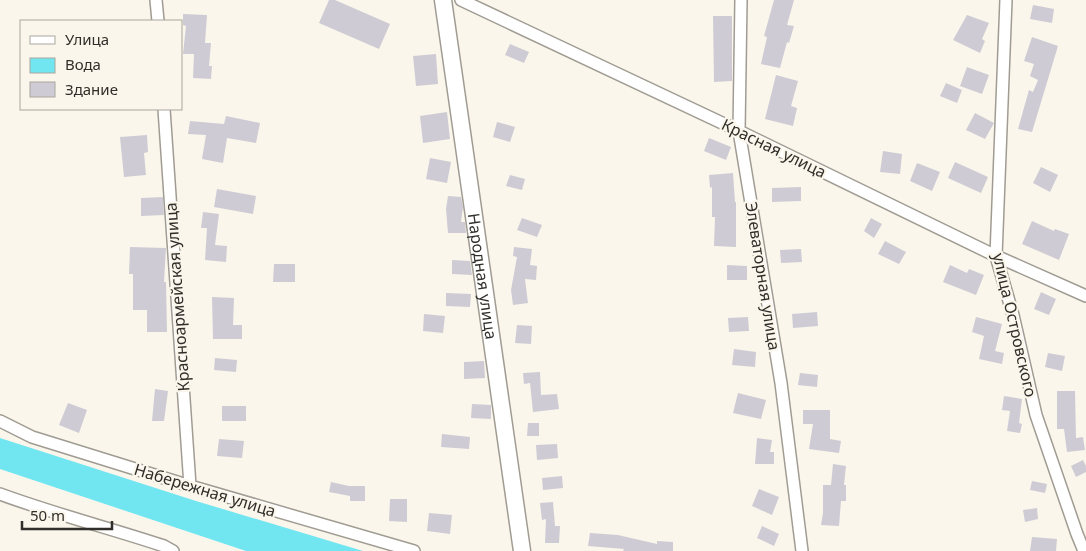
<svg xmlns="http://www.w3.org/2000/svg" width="1086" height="551" font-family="'Noto Sans',sans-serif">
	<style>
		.water { fill: #71e6f1 }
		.building { fill: #cecbd5 }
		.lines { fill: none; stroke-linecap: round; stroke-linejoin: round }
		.minor-casing { stroke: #a09c93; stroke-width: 14 }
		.secondary-casing { stroke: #a09c93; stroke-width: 19 }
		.minor { stroke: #fff; stroke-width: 11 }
		.secondary { stroke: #fff; stroke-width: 16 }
		.labels { text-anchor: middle; stroke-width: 4.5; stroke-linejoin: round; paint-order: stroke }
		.street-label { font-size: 16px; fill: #302e2a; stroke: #faf6eb }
	</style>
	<rect width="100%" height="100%" fill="#faf6eb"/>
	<path class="water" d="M 0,438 L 196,501 L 363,551 L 246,551 L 0,469 Z"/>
	<path class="building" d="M 329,0 L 335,0 L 390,24 L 379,49 L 319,23 Z
		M 774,0 L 794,0 L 787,25 L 794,26 L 789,43 L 787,42 L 780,68 L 761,64 L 767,37 L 764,36 Z
		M 1033,5 L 1054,9 L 1052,23 L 1030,19 Z
		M 183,14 L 207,15 L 205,43 L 211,43 L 209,66 L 212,66 L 211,79 L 193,78 L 194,54 L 183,54 L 186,26 L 183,25 Z
		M 967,15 L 989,23 L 982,39 L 985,41 L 980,53 L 953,40 Z
		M 713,16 L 732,16 L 732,81 L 714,82 Z
		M 1032,37 L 1058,46 L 1032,132 L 1018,129 L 1029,90 L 1033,92 L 1038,80 L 1030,76 L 1034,64 L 1024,61 Z
		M 510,44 L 529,52 L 524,63 L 505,55 Z
		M 436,54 L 438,84 L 416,86 L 413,56 Z
		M 967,67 L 989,75 L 982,94 L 960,86 Z
		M 776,75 L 798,81 L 791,106 L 797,108 L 793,126 L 765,119 Z
		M 946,83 L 962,90 L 957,103 L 940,96 Z
		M 447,112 L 450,139 L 423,143 L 420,116 Z
		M 975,113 L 994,123 L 985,139 L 966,130 Z
		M 226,116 L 260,123 L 256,143 L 227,138 L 223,163 L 202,159 L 206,135 L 188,134 L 190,121 L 224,124 Z
		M 497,122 L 515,127 L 510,142 L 493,137 Z
		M 147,135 L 148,152 L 144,153 L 146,175 L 124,177 L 120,137 Z
		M 709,138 L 731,147 L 726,160 L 704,151 Z
		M 883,151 L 902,154 L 900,174 L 880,172 Z
		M 430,158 L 451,162 L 447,183 L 426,179 Z
		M 955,162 L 988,177 L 981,193 L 948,178 Z
		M 917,163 L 940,172 L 932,191 L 910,181 Z
		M 1041,167 L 1058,175 L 1050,192 L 1033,183 Z
		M 733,173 L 735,202 L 736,202 L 736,247 L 714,246 L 715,217 L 712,217 L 712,187 L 710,188 L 709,175 Z
		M 510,175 L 525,179 L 522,190 L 506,186 Z
		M 801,187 L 801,201 L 772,202 L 772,188 Z
		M 217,189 L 256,196 L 253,214 L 214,207 Z
		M 448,196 L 461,197 L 463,207 L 461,222 L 465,222 L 466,233 L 448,233 L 446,209 Z
		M 163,197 L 164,215 L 141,216 L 141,198 Z
		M 203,212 L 219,214 L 215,245 L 227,246 L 226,262 L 205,260 L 207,228 L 201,228 Z
		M 522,218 L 542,225 L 537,237 L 517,230 Z
		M 871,218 L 882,224 L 874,238 L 864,231 Z
		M 1032,221 L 1054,231 L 1055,229 L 1069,234 L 1059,260 L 1022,244 Z
		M 885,241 L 906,252 L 899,264 L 878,254 Z
		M 130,247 L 166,248 L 164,282 L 166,282 L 167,332 L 147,332 L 147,310 L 133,310 L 133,274 L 129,274 Z
		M 514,247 L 532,249 L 530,265 L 537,266 L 536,280 L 525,279 L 528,303 L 513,305 L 511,290 L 517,257 L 513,256 Z
		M 801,249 L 802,262 L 781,263 L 780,250 Z
		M 452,260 L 470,261 L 472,275 L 452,274 Z
		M 274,264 L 295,264 L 295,282 L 273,282 Z
		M 727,265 L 747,266 L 747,280 L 727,280 Z
		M 950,265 L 967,273 L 969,269 L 984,275 L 976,295 L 943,282 Z
		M 1041,292 L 1056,299 L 1049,315 L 1034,309 Z
		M 446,293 L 471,294 L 470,307 L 446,306 Z
		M 212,297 L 234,298 L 233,325 L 242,325 L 242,339 L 213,339 Z
		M 817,312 L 818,326 L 793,328 L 792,314 Z
		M 424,314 L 445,316 L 443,333 L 423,331 Z
		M 748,317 L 749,331 L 729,332 L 728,318 Z
		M 976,317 L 1002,324 L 995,351 L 1004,353 L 1002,364 L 979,359 L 984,336 L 972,332 Z
		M 517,325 L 532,326 L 531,344 L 515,343 Z
		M 734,349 L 756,352 L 755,367 L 732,365 Z
		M 1048,353 L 1065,356 L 1062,371 L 1045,367 Z
		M 215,358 L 237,360 L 236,372 L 214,370 Z
		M 484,361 L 485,378 L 464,379 L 464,362 Z
		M 540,372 L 541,395 L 557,394 L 559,409 L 533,412 L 530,383 L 524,384 L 523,373 Z
		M 800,373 L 818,375 L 817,387 L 798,385 Z
		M 155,389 L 168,391 L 164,421 L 152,421 Z
		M 1057,391 L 1075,391 L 1076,438 L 1083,437 L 1085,450 L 1067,452 L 1064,429 L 1057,429 Z
		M 738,393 L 766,400 L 761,419 L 733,413 Z
		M 1004,396 L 1022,399 L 1019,423 L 1022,424 L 1020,433 L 1007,431 L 1010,411 L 1002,410 Z
		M 68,403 L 87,410 L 79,433 L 59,425 Z
		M 472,404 L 491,405 L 491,419 L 471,418 Z
		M 222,406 L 246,406 L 246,421 L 222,421 Z
		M 803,410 L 830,410 L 830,439 L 841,441 L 839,453 L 809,449 L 813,424 L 803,424 Z
		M 528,423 L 539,423 L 539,436 L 527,436 Z
		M 442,434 L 470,437 L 469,449 L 441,447 Z
		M 757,438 L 772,440 L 770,452 L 774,452 L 774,464 L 755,464 Z
		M 219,439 L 244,441 L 242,458 L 217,456 Z
		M 557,444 L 558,458 L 537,460 L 536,445 Z
		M 1083,460 L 1086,466 L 1086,472 L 1076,477 L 1071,466 Z
		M 833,464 L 846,466 L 844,485 L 846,485 L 846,501 L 841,501 L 839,526 L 821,525 L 823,513 L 823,485 L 831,485 Z
		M 562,476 L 563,488 L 543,490 L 542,478 Z
		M 1032,481 L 1047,484 L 1045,493 L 1030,490 Z
		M 331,482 L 349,486 L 365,486 L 365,501 L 350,501 L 350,496 L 329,492 Z
		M 759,489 L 779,497 L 772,515 L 752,506 Z
		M 390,499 L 407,499 L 407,522 L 389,521 Z
		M 553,502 L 555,526 L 560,526 L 559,543 L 545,543 L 546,519 L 542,520 L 540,503 Z
		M 1037,508 L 1038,519 L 1025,522 L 1023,510 Z
		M 429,513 L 452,515 L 450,534 L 427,531 Z
		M 762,526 L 779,534 L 774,546 L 757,538 Z
		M 590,533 L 618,535 L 657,544 L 657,541 L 673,542 L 673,551 L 623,551 L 624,549 L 588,546 Z
		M 1032,537 L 1057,539 L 1056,551 L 1030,551 Z"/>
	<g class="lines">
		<defs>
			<path id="minor" d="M 156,0 L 158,21
				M 461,0 L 739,131 L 996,256 L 1086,296
				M 741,0 L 739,131 L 781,383 L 802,551
				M 1006,0 L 996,256 L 1013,315 L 1036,415 L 1077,534 L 1084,551
				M 164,109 L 190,486
				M 0,421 L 32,437 L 190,486 L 414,551
				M 0,494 C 54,514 110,528 164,546 L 173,551"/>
			<g id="secondary">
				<path id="s1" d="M 443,0 L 522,551"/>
			</g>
		</defs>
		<use href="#minor" class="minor-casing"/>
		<use href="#secondary" class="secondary-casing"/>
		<use href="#minor" class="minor"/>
		<use href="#secondary" class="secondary"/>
	</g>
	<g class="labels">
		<g class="street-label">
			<text transform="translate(774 148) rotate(26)" y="6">Красная улица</text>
			<text dy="6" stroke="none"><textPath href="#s1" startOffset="279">Народная улица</textPath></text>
			<text transform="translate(763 276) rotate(81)" y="6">Элеваторная улица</text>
			<text transform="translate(177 297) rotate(-94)" y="6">Красноармейская улица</text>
			<text transform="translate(1015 325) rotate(77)" y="6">улица Островского</text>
			<text transform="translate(205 490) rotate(17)" y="6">Набережная улица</text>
		</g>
	</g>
	<rect x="20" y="20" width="162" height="90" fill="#faf6eb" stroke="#a9a69e"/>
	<rect x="30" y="36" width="25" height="8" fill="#ffffff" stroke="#a9a69e"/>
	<text x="65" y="45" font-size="15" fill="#302e2a">Улица</text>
	<rect x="30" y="58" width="25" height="15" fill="#71e6f1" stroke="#a9a69e"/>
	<text x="65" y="70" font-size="15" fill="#302e2a">Вода</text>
	<rect x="30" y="82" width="25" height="15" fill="#cecbd5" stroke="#a9a69e"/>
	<text x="65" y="95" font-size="15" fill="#302e2a">Здание</text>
	<path d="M22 521v8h90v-8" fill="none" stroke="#302e2a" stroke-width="2.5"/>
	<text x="30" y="521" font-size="15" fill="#302e2a" stroke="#faf6eb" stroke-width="4" paint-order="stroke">50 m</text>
</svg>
